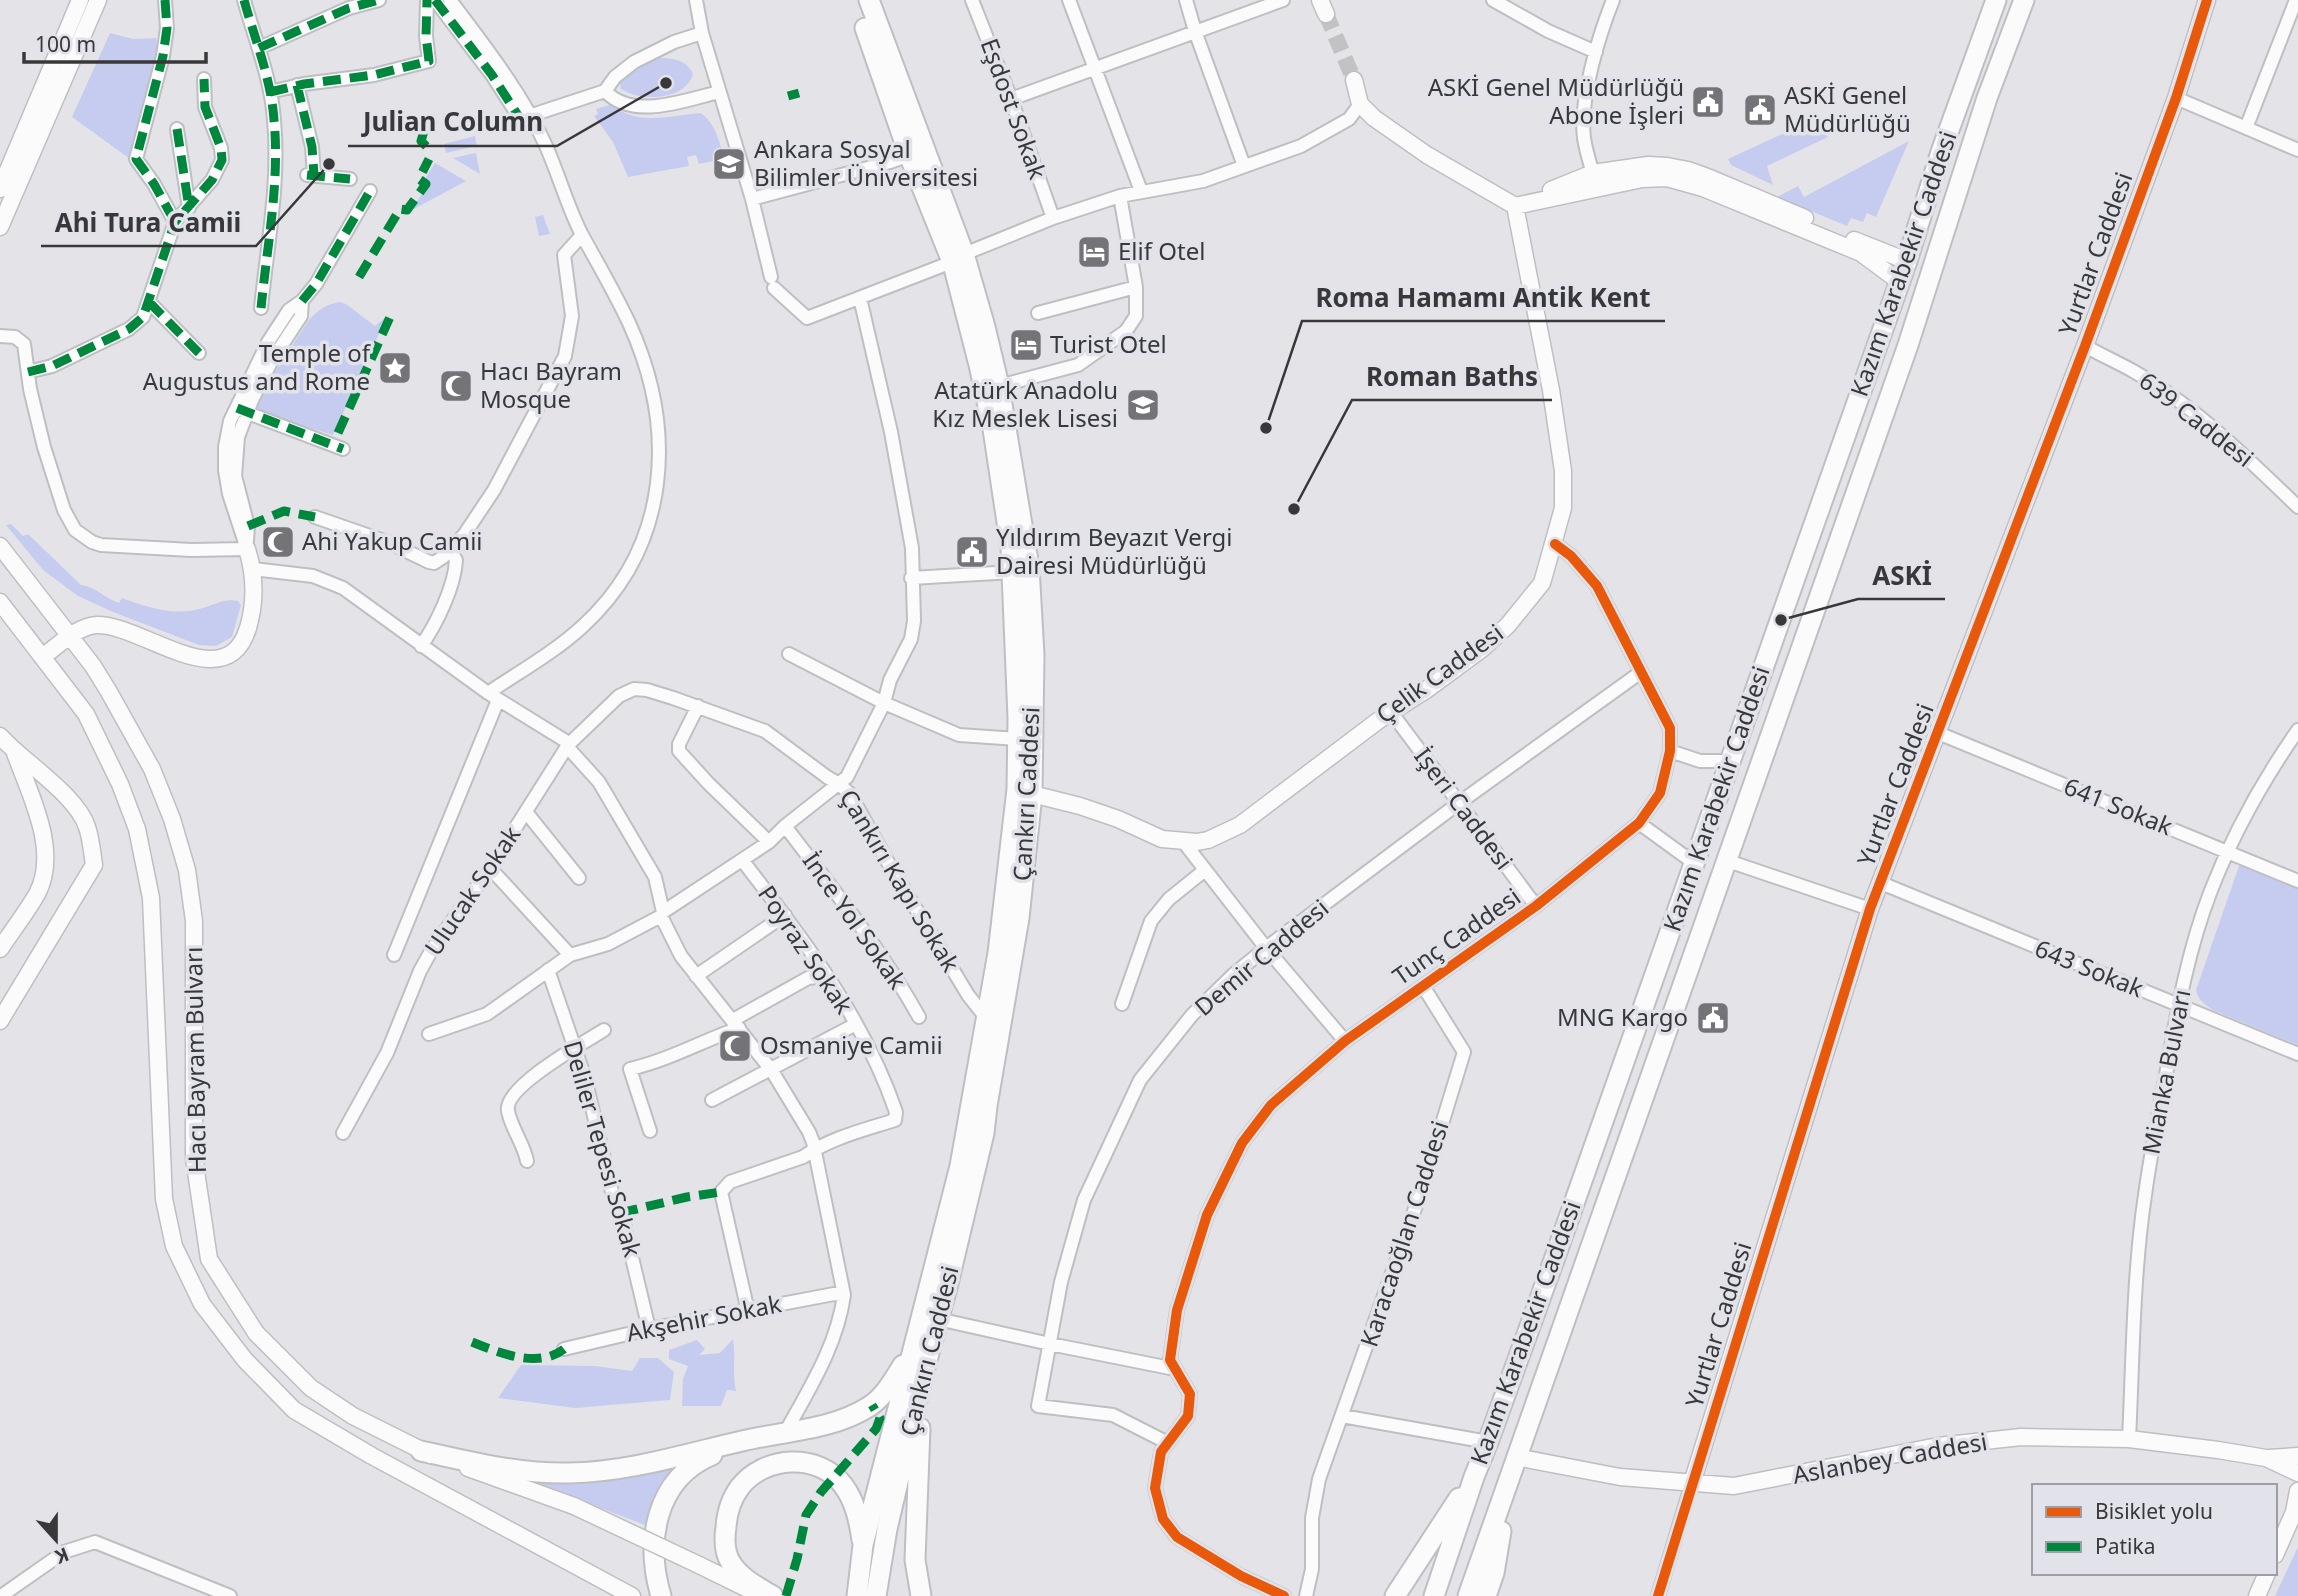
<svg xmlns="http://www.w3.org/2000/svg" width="2298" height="1596" font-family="'Noto Sans',sans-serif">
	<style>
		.green { fill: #c6ccef }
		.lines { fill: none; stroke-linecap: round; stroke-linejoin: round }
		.secondary-tunnel { stroke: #c2c2c5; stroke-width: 16; stroke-dasharray: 16 8; stroke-linecap: butt }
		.street-casing { stroke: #bebfc2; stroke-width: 16 }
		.secondary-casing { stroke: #bebfc2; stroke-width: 19 }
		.primary-casing { stroke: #bebfc2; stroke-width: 23 }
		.street { stroke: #fbfbfc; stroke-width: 12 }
		.secondary { stroke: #fbfbfc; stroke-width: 16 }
		.primary { stroke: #fbfbfc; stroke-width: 19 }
		.secondary-bridge-casing { stroke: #bebfc2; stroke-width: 19; stroke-linecap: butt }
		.secondary-bridge { stroke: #fbfbfc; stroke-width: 16 }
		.quiet { stroke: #00873e; stroke-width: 9; stroke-dasharray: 18 9; stroke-linecap: butt }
		.cycleway-casing { stroke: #e2e3ea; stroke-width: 15 }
		.cycleway { stroke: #e8590c; stroke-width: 10 }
		.labels { text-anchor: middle; stroke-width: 7; stroke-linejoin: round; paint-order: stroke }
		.poi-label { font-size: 24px; fill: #38383b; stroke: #e2e3ea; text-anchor: start }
		.street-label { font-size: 24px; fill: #38383b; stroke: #e2e3ea }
		.leader { fill: none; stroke: #38383b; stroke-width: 2.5 }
		.callout-dot { fill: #38383b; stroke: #e2e3ea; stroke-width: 2.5 }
		.callout-label { font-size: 26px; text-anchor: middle; font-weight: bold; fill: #38383b; stroke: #e2e3ea; stroke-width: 7; stroke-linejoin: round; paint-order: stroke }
	</style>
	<rect width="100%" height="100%" fill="#e4e4e8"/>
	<path class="green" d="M 110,33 L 133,39 L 156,38 L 158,51 L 130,159 L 72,117 Z
		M 659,58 C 673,58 687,60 693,74 C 685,101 641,102 621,89 L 620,83 L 630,71 Z
		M 613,104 C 633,127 674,115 701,113 C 715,123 720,142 724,159 L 699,164 L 696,155 L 687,157 L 689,166 L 628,177 L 613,142 L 594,116 L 598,114 L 596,109 Z
		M 1819,117 L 1828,137 L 1767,166 L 1773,185 L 1731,165 L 1728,159 Z
		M 475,136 L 477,146 L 446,153 L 444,144 Z
		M 1909,141 L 1876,217 L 1867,213 L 1863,222 L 1851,218 L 1847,226 L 1777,197 L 1798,186 L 1804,197 Z
		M 476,153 L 480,174 L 453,158 Z
		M 435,163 L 466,181 L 414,209 L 412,208 L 430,183 L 425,179 Z
		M 543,215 L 550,234 L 539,236 L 535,217 Z
		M 340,302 L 346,304 L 375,326 L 387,316 L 333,435 L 256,411 L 254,405 L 260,394 L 309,320 C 318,310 326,304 340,302 Z
		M 11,524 L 23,536 L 28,534 L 81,585 C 95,586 106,599 119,603 L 122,598 C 147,607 172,616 199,609 C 213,606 223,598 238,601 L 241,605 L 232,637 L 216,646 L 199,645 L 113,612 L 78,596 L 43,570 L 6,525 Z
		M 2240,863 L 2298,888 L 2298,1045 L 2213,1010 C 2204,1004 2198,1000 2196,990 Z
		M 733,1339 C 736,1358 732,1372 736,1391 L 727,1390 L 721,1406 L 682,1406 L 683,1379 L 688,1366 L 669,1359 L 669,1350 L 697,1340 L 705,1349 L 699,1355 L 720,1353 Z
		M 640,1358 L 658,1358 L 674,1372 L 670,1400 L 575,1408 L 498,1398 L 521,1365 L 595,1366 L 632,1371 Z
		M 676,1465 L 658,1495 L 645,1525 L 520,1477 Z
		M 2298,1547 L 2298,1596 L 2275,1596 Z"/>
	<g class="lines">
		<path class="secondary-tunnel" d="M 1326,14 L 1354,80"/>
		<defs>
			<path id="street" d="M 165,0 L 167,28 L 163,56 L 136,159 L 154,184 L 175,222
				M 244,0 C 255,40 271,78 274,120 C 280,182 267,246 261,308
				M 435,0 L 492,75 L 519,117
				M 450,0 C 484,45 523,95 546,146 C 559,175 567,206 582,235 C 598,264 615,293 629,323 C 677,428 671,545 583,626 C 555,652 519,672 488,693
				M 696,0 L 702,33 L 752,199 L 771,277
				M 972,0 L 1011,99 L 1053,218
				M 1069,0 L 1141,191
				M 1186,0 L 1195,31 L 1244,166
				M 1493,0 L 1548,31 L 1596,52
				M 259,48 L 349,8 L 379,0
				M 297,85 L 312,147 L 314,175
				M 605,91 C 633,121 685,100 719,92
				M 270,92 L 304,84 L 374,75 L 429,61 L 426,36 L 427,0
				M 2176,98 L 2298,150
				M 1011,99 L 1283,0
				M 529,116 L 605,91 L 615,77 L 634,62 L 674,42 L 702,33
				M 2246,128 L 2296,0
				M 177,129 L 189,208
				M 307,175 L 350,179
				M 1595,180 C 1591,167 1586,152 1584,138 C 1579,100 1599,35 1613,0
				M 752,199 L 890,162 L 909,155
				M 964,254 L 1053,218 L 1120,196 L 1203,181 L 1301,146 L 1349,119 L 1360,104
				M 774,288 L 807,318 L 952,262
				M 149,302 L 199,353
				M 1038,313 L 1136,287
				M 0,336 L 15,337 L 24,344 L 30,389 L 44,447 L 64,510 L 75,530 L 92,542 L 101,545 L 191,550 L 247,549
				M 2085,346 C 2101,355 2117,362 2133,371 C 2195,406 2247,458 2298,507
				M 28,372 L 52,366 L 129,329 L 143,317 L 175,222 L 212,180 L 222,160 L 221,148 L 205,107 L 204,79
				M 999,386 L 1078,365 L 1126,331 L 1136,316 L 1136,287 L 1120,196
				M 240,410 L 343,449
				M 315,517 L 390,543 L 429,562 L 434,563 L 443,557 L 464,535 L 494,490 L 565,356 L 572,316 L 564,255 L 582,235
				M 247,541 L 248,526 L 235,476 L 238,437 L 252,400 L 272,360 L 301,316 L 302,301
				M 247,549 L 229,494 L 225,470 L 225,447 L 230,421 L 268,342 L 289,310 L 302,301 L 316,284 L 370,191
				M 253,569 L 313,576 L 343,588 L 488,693 L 564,740 L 571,751 L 599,782 L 655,877 L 663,912 L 661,916 L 681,956 L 772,1071 L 809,1132 L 813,1142 L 844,1295 C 837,1346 809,1389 785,1433
				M 911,578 L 1013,572
				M 421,646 C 436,625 455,586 456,560 L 450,550
				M 789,654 L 884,703 L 959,735 L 1018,739
				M 698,706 L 679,744 L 679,751 L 708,783 L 769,842
				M 1391,712 L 1536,906
				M 1938,733 L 2298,881
				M 1670,751 L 1700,761 L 1729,761
				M 526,812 L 579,878
				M 1639,823 L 1694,863
				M 785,826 C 832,888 882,950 919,1017
				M 1182,840 L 1266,948 L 1345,1041
				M 742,860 C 802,937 864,1018 896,1112 L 895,1120 C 864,1130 830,1138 803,1157 L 730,1182 L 721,1192 L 748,1311
				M 1728,861 L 1870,909
				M 490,868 L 570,955
				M 1881,883 L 2298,1054
				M 663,912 L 769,842 L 785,826 L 847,777 L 884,703 L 890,680 L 911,639 L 914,621 L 912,548 L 891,432 L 860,298
				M 394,955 L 498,700
				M 548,970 L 585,1078 L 612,1192 L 624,1224 L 649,1329
				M 696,976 L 785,915
				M 1122,1004 L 1151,921 L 1169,899 L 1205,870
				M 733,1020 L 808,978 L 826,976
				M 429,1034 L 487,1014 L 570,955 L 608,944 L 661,916
				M 712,1100 L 856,1024
				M 650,1131 L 630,1069 C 669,1060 702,1041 739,1028
				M 343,1133 L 387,1053 L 420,971 L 431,951 L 490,868 L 568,745 L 619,696 L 634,689 L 647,690 L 673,698 L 765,731 L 827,777 L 839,784 L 850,794 L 890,866 L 968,995 L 987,1019
				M 527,1161 C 524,1144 511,1128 508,1111 C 503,1087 585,1042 604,1030
				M 938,1319 L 1050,1344 L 1175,1369
				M 564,1349 L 649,1329 L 834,1294 L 844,1295
				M 1342,1416 L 1488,1442
				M 2129,1439 C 2133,1358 2133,1275 2145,1195 C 2151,1151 2160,1107 2168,1064 C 2178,1006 2189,948 2210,893 C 2232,836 2263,780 2298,730
				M 1168,1443 L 1113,1415 L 1038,1406 L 1061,1282 L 1084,1200 L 1140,1080 L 1192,1015 L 1233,975 L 1266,948 L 1459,803 L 1641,672
				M 1,1596 L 64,1552 L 95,1542 L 230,1596
				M 1284,1596 L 1241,1576 L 1177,1537 L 1163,1519 L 1155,1488 L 1161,1452 L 1188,1416 L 1190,1394 L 1170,1360 L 1177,1310 L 1207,1215 L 1242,1143 L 1271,1105 L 1345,1041 L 1536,906 L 1639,823 L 1660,793 L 1670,751 L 1670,728 L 1597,586 L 1571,556 L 1555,544
				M 1306,1596 L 1312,1569 L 1312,1518 L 1319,1479 L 1423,1186 L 1464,1052 L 1423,986
				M 1658,1596 L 1692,1483"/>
			<path id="secondary" d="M 1320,0 L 1326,14
				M 1354,80 L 1360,104 L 1374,118 L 1427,155 L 1515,206 L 1642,179 L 1667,178 L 1703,188 L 1861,253 L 1900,282
				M 0,189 L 80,0
				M 1551,190 L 1593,173 L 1648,165 L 1667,166 L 1688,170 L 1710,178 L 1805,218
				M 0,227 L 98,0
				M 1854,240 L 1907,261
				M 0,546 L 93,666 L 109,692 L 152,769 L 172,819 L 187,870 L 194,921 L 194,1158 L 209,1259 L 256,1333 L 311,1388 L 353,1416 L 431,1455
				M 0,602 L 86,714 L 120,784 L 137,829 L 151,898 L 164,1199 L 174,1246 L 202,1304 L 245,1360 L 294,1410 L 372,1456 L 632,1596
				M 42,657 C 58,646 77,626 97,625 C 142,624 226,700 248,628 C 256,601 255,575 247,549
				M 0,736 C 23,762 77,795 87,827 C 91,838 92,852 94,865 L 0,1021
				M 1032,794 L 1080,806 L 1118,819 L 1162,839 L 1197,842 L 1208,840 L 1240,825 L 1379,720 L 1426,690 L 1483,648 L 1508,625 L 1542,583 L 1563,508 L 1563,471 L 1551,390 L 1515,206
				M 0,949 C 12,931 26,913 37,894 C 60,851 30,795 15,753
				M 1516,1457 L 1620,1477 L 1734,1486 L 1938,1446 L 2021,1437 L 2129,1439 L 2218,1450 L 2266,1458 L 2298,1473
				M 2269,1458 L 2298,1456
				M 468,1468 L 574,1506
				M 1692,1483 L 1870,909 L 2085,346 L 2176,98 L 2207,0
				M 2275,1555 L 2294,1512 L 2298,1491
				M 699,1565 L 756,1593
				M 2257,1596 L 2267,1573"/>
			<path id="primary" d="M 869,0 L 964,254 L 985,327 L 999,386 L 1029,567 L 1034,655 L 1032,794 L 1019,918 L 987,1106 L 984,1133 L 947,1288 L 924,1371 L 887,1529 L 876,1596
				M 920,1428 L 915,1560 L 921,1596
				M 421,1451 C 470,1462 519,1474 569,1473 C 629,1472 685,1454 742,1441 C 785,1431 833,1430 870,1406 C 885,1396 894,1379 903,1365
				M 661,1596 C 645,1542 655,1479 712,1455
				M 773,1596 C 758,1587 740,1578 731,1563 C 724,1552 724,1540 726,1527 C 727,1512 731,1499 740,1487 C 764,1456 818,1452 843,1485 C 855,1501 859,1520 862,1540
				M 857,1596 L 863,1545 L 960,1166 L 998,953 L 1017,789 L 1018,718 L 1011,549 L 993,429 L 979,365 L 953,264 L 909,155 L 865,28
				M 1395,1596 L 1459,1498
				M 1434,1596 L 1474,1477 L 1488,1442 L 1554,1260 L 1907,261 L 1941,152 L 1996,0
				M 1468,1596 L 1908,345 L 1987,98 L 2024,0
				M 1486,1596 L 1494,1573 L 1501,1531"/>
		</defs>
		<use href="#street" class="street-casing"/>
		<use href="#secondary" class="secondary-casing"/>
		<use href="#primary" class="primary-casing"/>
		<use href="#street" class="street"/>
		<use href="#secondary" class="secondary"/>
		<use href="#primary" class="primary"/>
		<defs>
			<path id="secondary-bridge" d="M 574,1506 L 699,1565"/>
		</defs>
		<use href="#secondary-bridge" class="secondary-bridge-casing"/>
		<use href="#secondary-bridge" class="secondary-bridge"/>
		<path class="quiet" d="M 165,0 L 167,28 L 163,56 L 136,159 L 154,184 L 175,222
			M 244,0 C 255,40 271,78 274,120 C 280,182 267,246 261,308
			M 435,0 L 492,75 L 519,117
			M 259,48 L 349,8 L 379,0
			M 297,85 L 312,147 L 314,175
			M 270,92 L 304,84 L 374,75 L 429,61 L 426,36 L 427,0
			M 788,96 L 799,93
			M 177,129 L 189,208
			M 424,131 L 421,141 L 427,147
			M 307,175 L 350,179
			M 359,277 L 400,209 L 407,210 L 426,184 L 419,179 L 429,159
			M 302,301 L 316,284 L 370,191
			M 149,302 L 199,353
			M 28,372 L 52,366 L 129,329 L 143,317 L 175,222 L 212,180 L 222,160 L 221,148 L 205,107 L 204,79
			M 237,408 L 343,449
			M 338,433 L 390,317
			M 248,526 L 284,511 L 315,517
			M 620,1213 L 687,1197 L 721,1192
			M 472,1342 C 499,1353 539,1369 564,1349
			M 786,1596 L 797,1559 L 806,1515 L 821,1492 L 876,1429 L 880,1418 L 872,1405"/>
		<defs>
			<path id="cycleway" d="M 1284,1596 L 1241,1576 L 1177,1537 L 1163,1519 L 1155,1488 L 1161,1452 L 1188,1416 L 1190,1394 L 1170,1360 L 1177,1310 L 1207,1215 L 1242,1143 L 1271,1105 L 1345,1041 L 1536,906 L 1639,823 L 1660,793 L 1670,751 L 1670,728 L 1597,586 L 1571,556 L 1555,544
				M 1658,1596 L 1870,909 L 2085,346 L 2176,98 L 2207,0"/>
		</defs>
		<use href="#cycleway" class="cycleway-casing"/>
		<use href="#cycleway" class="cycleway"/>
	</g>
	<defs>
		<symbol id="civic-square" viewBox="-11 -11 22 22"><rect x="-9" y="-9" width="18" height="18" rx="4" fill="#747478" stroke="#e2e3ea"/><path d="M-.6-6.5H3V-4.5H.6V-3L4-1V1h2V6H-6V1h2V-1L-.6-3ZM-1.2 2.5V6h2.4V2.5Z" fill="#fff"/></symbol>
		<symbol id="university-square" viewBox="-11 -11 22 22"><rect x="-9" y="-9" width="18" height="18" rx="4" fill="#747478" stroke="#e2e3ea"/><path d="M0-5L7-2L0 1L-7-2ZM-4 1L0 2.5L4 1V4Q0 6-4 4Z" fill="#fff"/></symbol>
		<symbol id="hotel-square" viewBox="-11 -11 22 22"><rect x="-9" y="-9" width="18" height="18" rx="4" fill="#747478" stroke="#e2e3ea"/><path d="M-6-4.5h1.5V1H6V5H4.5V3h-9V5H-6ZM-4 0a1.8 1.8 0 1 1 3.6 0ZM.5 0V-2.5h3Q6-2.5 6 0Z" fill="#fff"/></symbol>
		<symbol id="sight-square" viewBox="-11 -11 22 22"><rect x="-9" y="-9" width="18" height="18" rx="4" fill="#747478" stroke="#e2e3ea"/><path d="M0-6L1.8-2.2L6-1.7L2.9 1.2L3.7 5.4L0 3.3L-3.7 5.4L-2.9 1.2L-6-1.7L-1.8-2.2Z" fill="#fff"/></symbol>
		<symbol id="mosque-square" viewBox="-11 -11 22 22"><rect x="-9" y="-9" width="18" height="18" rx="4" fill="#747478" stroke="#e2e3ea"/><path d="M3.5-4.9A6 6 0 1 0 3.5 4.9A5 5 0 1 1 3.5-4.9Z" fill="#fff"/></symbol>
		<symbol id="school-square" viewBox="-11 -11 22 22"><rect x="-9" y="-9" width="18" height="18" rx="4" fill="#747478" stroke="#e2e3ea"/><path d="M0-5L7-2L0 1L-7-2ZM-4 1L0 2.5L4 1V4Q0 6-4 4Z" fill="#fff"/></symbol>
	</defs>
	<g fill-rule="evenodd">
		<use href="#civic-square" x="1689" y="83" width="38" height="38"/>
		<use href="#civic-square" x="1741" y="91" width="38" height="38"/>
		<use href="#university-square" x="710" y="145" width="38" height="38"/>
		<use href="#hotel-square" x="1075" y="233" width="38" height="38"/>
		<use href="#hotel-square" x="1007" y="326" width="38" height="38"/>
		<use href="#sight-square" x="376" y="349" width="38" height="38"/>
		<use href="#mosque-square" x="437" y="367" width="38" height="38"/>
		<use href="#school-square" x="1124" y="386" width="38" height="38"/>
		<use href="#mosque-square" x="259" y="523" width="38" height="38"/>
		<use href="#civic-square" x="953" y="533" width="38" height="38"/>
		<use href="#civic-square" x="1694" y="999" width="38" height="38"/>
		<use href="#mosque-square" x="716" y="1027" width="38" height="38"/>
	</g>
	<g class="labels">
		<g class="poi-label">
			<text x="1684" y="96" text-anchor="end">ASKİ Genel Müdürlüğü<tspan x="1684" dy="28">Abone İşleri</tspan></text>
			<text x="1784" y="104">ASKİ Genel<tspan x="1784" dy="28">Müdürlüğü</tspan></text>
			<text x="754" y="158">Ankara Sosyal<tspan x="754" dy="28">Bilimler Üniversitesi</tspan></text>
			<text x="1118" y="260">Elif Otel</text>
			<text x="1050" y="353">Turist Otel</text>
			<text x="370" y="362" text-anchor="end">Temple of<tspan x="370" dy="28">Augustus and Rome</tspan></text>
			<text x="480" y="380">Hacı Bayram<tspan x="480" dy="28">Mosque</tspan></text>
			<text x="1118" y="399" text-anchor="end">Atatürk Anadolu<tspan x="1118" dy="28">Kız Meslek Lisesi</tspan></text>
			<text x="996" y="546">Yıldırım Beyazıt Vergi<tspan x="996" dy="28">Dairesi Müdürlüğü</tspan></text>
			<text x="302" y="550">Ahi Yakup Camii</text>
			<text x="1688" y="1026" text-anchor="end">MNG Kargo</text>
			<text x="760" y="1054">Osmaniye Camii</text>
		</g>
		<g class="street-label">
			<text transform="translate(1013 109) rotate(70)" y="8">Eşdost Sokak</text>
			<text transform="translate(2096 254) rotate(-70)" y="8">Yurtlar Caddesi</text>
			<text transform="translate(1904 264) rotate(-71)" y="8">Kazım Karabekir Caddesi</text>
			<text transform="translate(2196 420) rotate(38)" y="8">639 Caddesi</text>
			<text transform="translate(1440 674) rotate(-36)" y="8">Çelik Caddesi</text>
			<text transform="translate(1896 785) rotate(-69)" y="8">Yurtlar Caddesi</text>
			<text transform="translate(1027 794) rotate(-87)" y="8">Çankırı Caddesi</text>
			<text transform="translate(1717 799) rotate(-71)" y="8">Kazım Karabekir Caddesi</text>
			<text transform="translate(2118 807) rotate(22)" y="8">641 Sokak</text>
			<text transform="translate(1463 809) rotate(53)" y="8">İşeri Caddesi</text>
			<text transform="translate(899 881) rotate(59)" y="8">Çankırı Kapı Sokak</text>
			<text transform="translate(473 891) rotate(-56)" y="8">Ulucak Sokak</text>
			<text transform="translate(854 921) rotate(55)" y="8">İnce Yol Sokak</text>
			<text transform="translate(1457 937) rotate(-35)" y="8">Tunç Caddesi</text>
			<text transform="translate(805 950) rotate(56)" y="8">Poyraz Sokak</text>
			<text transform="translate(1262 958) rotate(-40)" y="8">Demir Caddesi</text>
			<text transform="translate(2089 969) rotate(22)" y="8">643 Sokak</text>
			<text transform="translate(196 1060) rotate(-91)" y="8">Hacı Bayram Bulvarı</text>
			<text transform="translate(2167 1072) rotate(-79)" y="8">Mianka Bulvarı</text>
			<text transform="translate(602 1149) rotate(74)" y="8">Deliler Tepesi Sokak</text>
			<text transform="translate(1405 1234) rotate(-72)" y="8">Karacaoğlan Caddesi</text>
			<text transform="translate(704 1319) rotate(-11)" y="8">Akşehir Sokak</text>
			<text transform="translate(1719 1325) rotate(-73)" y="8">Yurtlar Caddesi</text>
			<text transform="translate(1526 1333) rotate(-70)" y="8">Kazım Karabekir Caddesi</text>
			<text transform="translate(930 1351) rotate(-76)" y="8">Çankırı Caddesi</text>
			<text transform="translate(1890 1459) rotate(-10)" y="8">Aslanbey Caddesi</text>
		</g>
	</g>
	<path class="leader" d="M666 83L557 146H348M329 164L256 246H41M1266 428L1302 321H1665M1294 509L1352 400H1552M1781 620L1858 599H1945"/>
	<g class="callout-dot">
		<circle cx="666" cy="83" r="7"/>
		<circle cx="329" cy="164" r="7"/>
		<circle cx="1266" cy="428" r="7"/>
		<circle cx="1294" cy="509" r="7"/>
		<circle cx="1781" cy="620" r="7"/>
	</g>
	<g class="callout-label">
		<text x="453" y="131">Julian Column</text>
		<text x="148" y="232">Ahi Tura Camii</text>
		<text x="1483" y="307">Roma Hamamı Antik Kent</text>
		<text x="1452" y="386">Roman Baths</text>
		<text x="1902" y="585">ASKİ</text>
	</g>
	<rect x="2032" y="1484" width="245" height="91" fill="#e2e3ea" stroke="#9e9fa4" stroke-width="2"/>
	<rect x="2046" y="1507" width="35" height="10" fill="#e8590c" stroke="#9e9fa4" stroke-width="2"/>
	<text x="2095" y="1519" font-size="21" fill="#38383b">Bisiklet yolu</text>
	<rect x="2046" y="1542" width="35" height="10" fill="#00873e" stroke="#9e9fa4" stroke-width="2"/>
	<text x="2095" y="1554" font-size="21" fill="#38383b">Patika</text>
	<g transform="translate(56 1540) rotate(159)" stroke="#e2e3ea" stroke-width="5" paint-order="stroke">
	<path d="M0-5L12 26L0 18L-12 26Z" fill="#38383b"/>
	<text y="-10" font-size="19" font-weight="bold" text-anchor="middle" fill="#38383b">K</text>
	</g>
	<path d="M24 52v10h182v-10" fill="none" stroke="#38383b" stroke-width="3.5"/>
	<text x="35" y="52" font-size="21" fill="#38383b" stroke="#e2e3ea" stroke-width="5" paint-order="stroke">100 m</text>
</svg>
